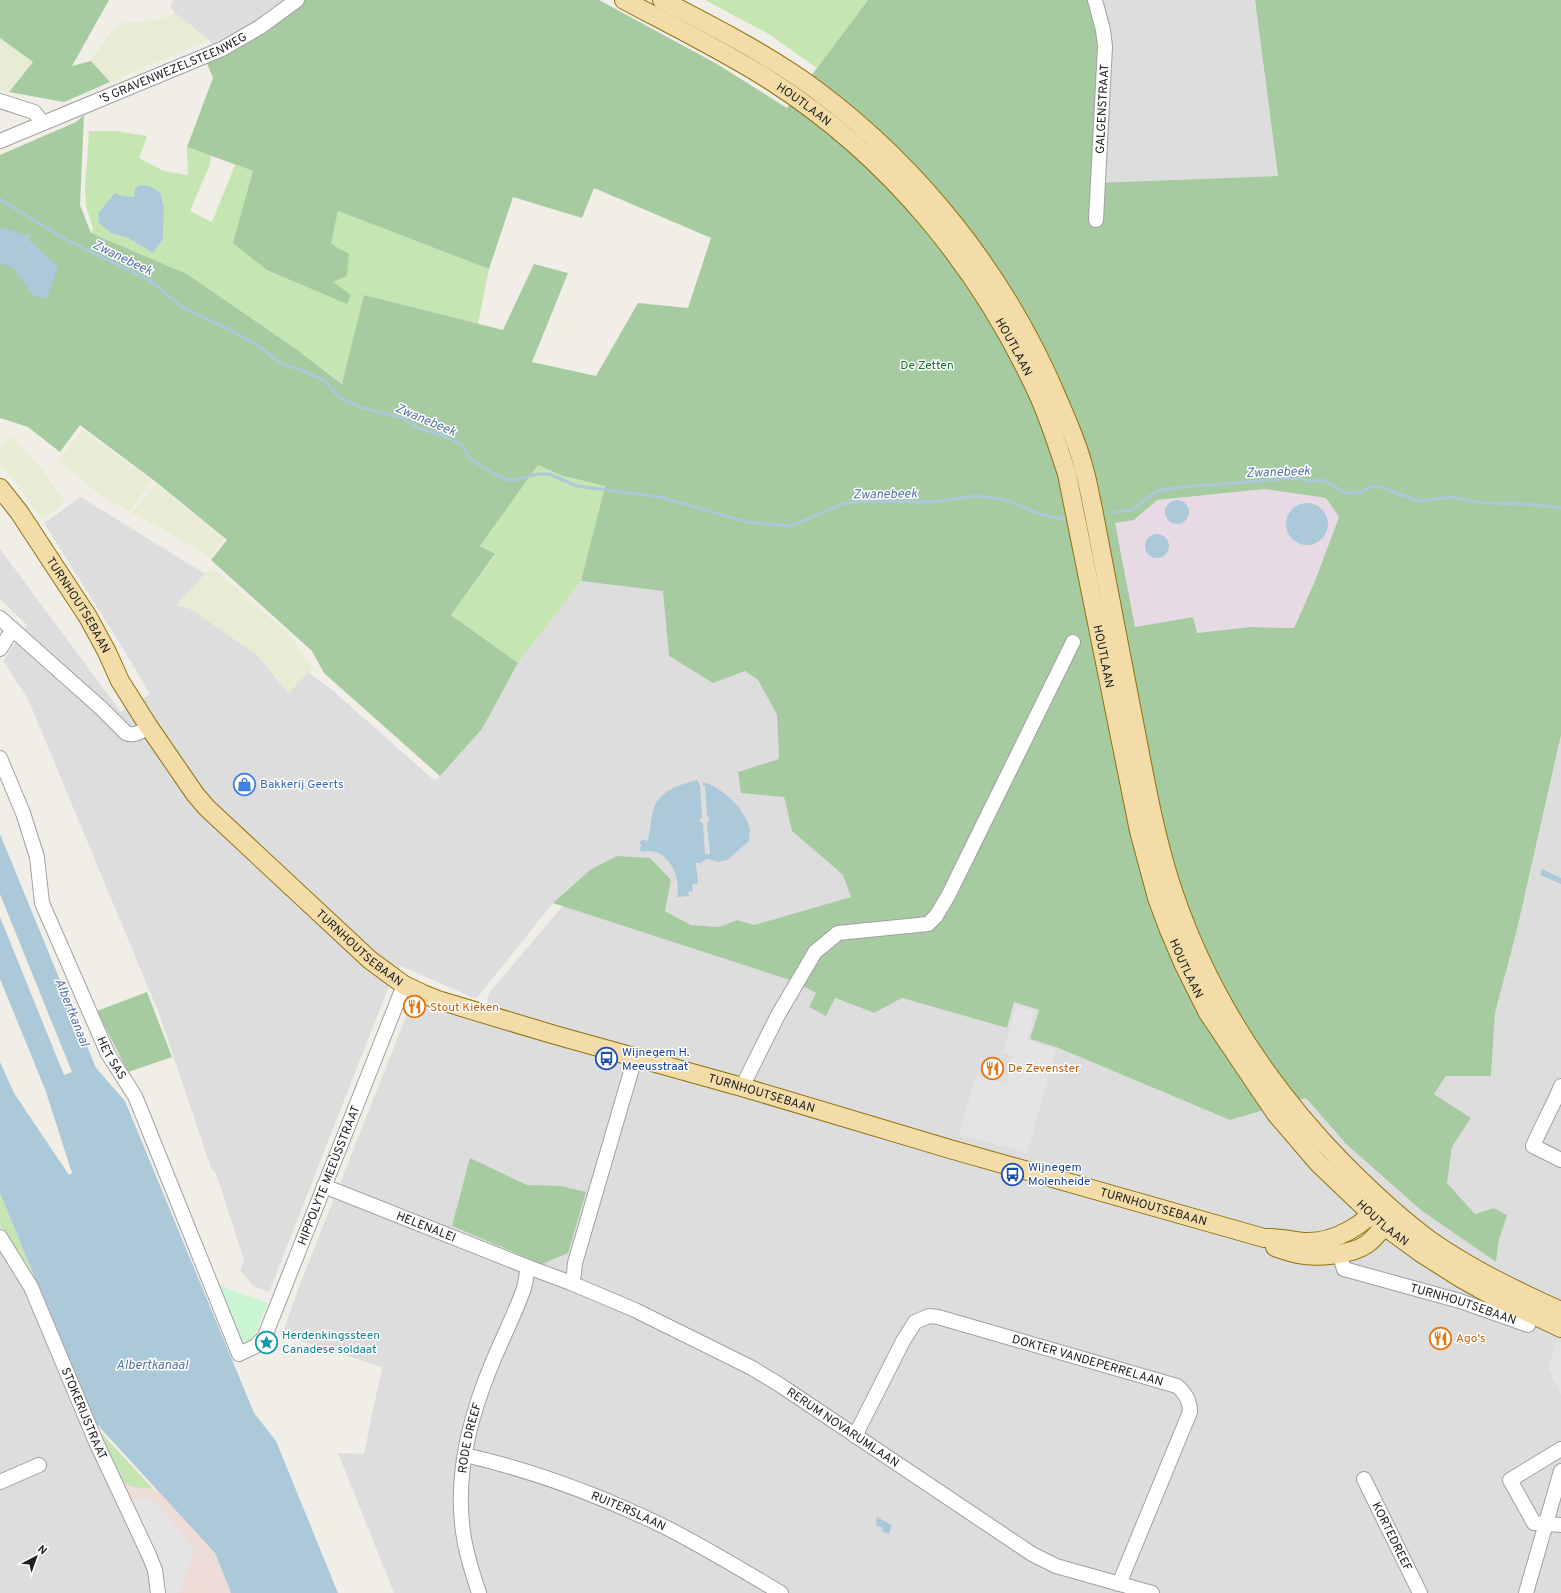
<svg xmlns="http://www.w3.org/2000/svg" width="1561" height="1593" font-family="Overpass,sans-serif">
	<style>
		.residential { fill: #dedddd }
		.commercial { fill: #eedcd8 }
		.industrial { fill: #e8dae4 }
		.farmland { fill: #e8ecd5 }
		.grass { fill: #c5e5b2; fill-rule: evenodd }
		.forest { fill: #a7cba0; fill-rule: evenodd }
		.park { fill: #c9f5d2 }
		.parking { fill: #e4e4e4 }
		.water { fill: #acc9d9 }
		.lines { fill: none; stroke-linecap: round; stroke-linejoin: round }
		.stream { stroke: #acc9d9; stroke-width: 3 }
		.minor-casing { stroke: #a1a1a1; stroke-width: 16 }
		.major-casing { stroke: #8e730e; stroke-width: 20 }
		.minor { stroke: #fff; stroke-width: 14 }
		.major { stroke: #f3dca8; stroke-width: 18 }
		.labels { text-anchor: middle; stroke-width: 3; stroke-linejoin: round; paint-order: stroke }
		.street-label { font-size: 12px; fill: #202020; stroke: #fff }
		.park-label { font-size: 12px; fill: #16752a; stroke: #fff }
		.shop-label { font-size: 12px; fill: #366cbe; stroke: #fff; text-anchor: start }
		.food-label { font-size: 12px; fill: #c56008; stroke: #fff; text-anchor: start }
		.transit-label { font-size: 12px; fill: #164399; stroke: #fff; text-anchor: start }
		.culture-label { font-size: 12px; fill: #0d838f; stroke: #fff; text-anchor: start }
		.water-label { font-size: 13px; font-style: italic; fill: #5574a7; stroke: #fff }
	</style>
	<rect width="100%" height="100%" fill="#f0eee7"/>
	<path class="residential" d="M 174,0 L 305,0 L 219,55 L 209,40 L 175,13 L 170,6 Z
		M 1090,0 L 1255,0 L 1278,176 L 1094,183 Z
		M 81,497 L 205,574 L 177,605 L 191,609 L 257,655 L 288,693 L 308,672 L 332,690 L 435,781 L 482,729 L 518,663 L 581,581 L 664,591 L 669,656 L 713,683 L 745,671 L 758,680 L 777,715 L 779,760 L 738,772 L 784,797 L 792,831 L 843,875 L 851,897 L 754,925 L 737,920 L 719,927 L 691,925 L 665,911 L 671,880 L 590,870 L 553,903 L 476,999 L 401,966 L 387,991 L 269,1292 L 253,1286 L 240,1270 L 244,1260 L 216,1173 L 211,1168 L 160,1016 L 28,699 L 3,661 L 27,625 L 0,599 L 0,549 L 121,712 L 150,694 L 122,647 L 44,523 Z
		M 1561,735 L 1561,1593 L 394,1593 L 338,1453 L 364,1454 L 382,1367 L 282,1335 L 299,1287 L 411,1004 L 483,1024 L 489,993 L 579,887 L 790,980 L 816,993 L 809,1007 L 826,1015 L 834,998 L 874,1013 L 902,998 L 1007,1028 L 1014,1002 L 1039,1010 L 1030,1039 L 1056,1047 L 1230,1120 L 1306,1098 L 1346,1144 L 1422,1211 L 1496,1262 L 1499,1240 L 1506,1215 L 1494,1208 L 1475,1214 L 1447,1183 L 1452,1147 L 1471,1118 L 1434,1094 L 1446,1076 L 1491,1076 L 1495,1013 L 1516,934 Z
		M 0,1225 L 27,1265 L 37,1284 L 95,1426 L 156,1552 L 162,1569 L 165,1593 L 0,1593 Z"/>
	<path class="commercial" d="M 121,1481 L 132,1487 L 153,1489 L 159,1492 L 215,1553 L 231,1593 L 165,1593 L 162,1569 L 131,1499 Z"/>
	<path class="industrial" d="M 1265,489 L 1326,498 L 1339,517 L 1315,581 L 1294,628 L 1250,627 L 1197,633 L 1193,617 L 1135,627 L 1114,523 L 1134,520 L 1157,500 Z"/>
	<path class="farmland" d="M 175,13 L 209,40 L 110,82 L 91,61 L 112,30 L 123,23 L 158,20 Z
		M 0,38 L 33,62 L 9,92 L 0,89 Z
		M 82,430 L 152,481 L 129,511 L 99,494 L 59,460 Z
		M 12,437 L 38,464 L 65,502 L 42,520 L 16,482 L 0,465 L 0,448 Z
		M 156,484 L 224,539 L 210,558 L 172,534 L 132,513 Z
		M 211,567 L 290,635 L 312,668 L 289,693 L 257,655 L 191,609 L 176,605 Z"/>
	<path class="grass" d="M 705,0 L 868,0 L 817,68 L 767,33 Z
		M 89,131 L 115,131 L 147,136 L 139,158 L 164,171 L 188,175 L 187,147 L 211,156 L 210,164 L 190,211 L 212,222 L 235,165 L 253,171 L 332,282 L 331,244 L 338,211 L 489,269 L 478,324 L 364,295 L 343,384 L 296,349 L 187,274 L 91,233 L 93,229 L 86,206 L 85,189 ZM 149,186 L 160,192 L 164,207 L 163,239 L 153,253 L 128,238 L 111,233 L 98,213 L 115,193 L 120,195 L 134,197 Z
		M 538,465 L 563,476 L 605,486 L 581,581 L 518,663 L 451,615 L 495,555 L 480,546 Z
		M 0,1193 L 37,1284 L 27,1265 L 0,1225 Z
		M 95,1426 L 153,1489 L 132,1487 L 121,1481 Z"/>
	<path class="forest" d="M 0,0 L 109,0 L 72,66 L 91,61 L 110,82 L 64,102 L 9,92 L 33,62 L 0,38 Z
		M 305,0 L 599,0 L 717,64 L 787,108 L 868,0 L 1090,0 L 1100,46 L 1094,183 L 1278,176 L 1255,0 L 1561,0 L 1561,735 L 1516,934 L 1495,1013 L 1491,1076 L 1446,1076 L 1434,1094 L 1471,1118 L 1452,1147 L 1447,1183 L 1475,1214 L 1494,1208 L 1507,1215 L 1499,1240 L 1496,1262 L 1422,1211 L 1346,1144 L 1306,1098 L 1230,1120 L 1056,1047 L 1030,1039 L 1039,1010 L 1014,1002 L 1007,1028 L 902,998 L 874,1013 L 835,998 L 826,1016 L 809,1007 L 816,993 L 790,980 L 553,903 L 590,870 L 617,856 L 650,858 L 671,880 L 665,911 L 691,925 L 719,927 L 737,920 L 754,925 L 851,897 L 843,875 L 792,831 L 784,797 L 741,793 L 738,772 L 779,759 L 777,715 L 758,680 L 745,671 L 713,683 L 669,656 L 663,591 L 581,581 L 605,486 L 563,476 L 538,465 L 480,546 L 495,554 L 451,615 L 518,663 L 482,729 L 440,776 L 324,673 L 312,651 L 211,560 L 227,540 L 156,482 L 80,425 L 60,452 L 28,427 L 0,418 L 0,155 L 76,122 L 84,115 L 80,205 L 91,233 L 187,274 L 296,349 L 342,384 L 364,295 L 503,330 L 534,264 L 568,273 L 532,362 L 596,376 L 638,303 L 688,308 L 711,238 L 594,188 L 582,218 L 513,197 L 489,269 L 338,211 L 331,244 L 349,254 L 347,276 L 333,282 L 351,295 L 347,304 L 267,270 L 233,243 L 253,171 L 187,147 L 213,78 L 206,61 L 295,8 ZM 1265,489 L 1326,498 L 1339,517 L 1315,581 L 1294,628 L 1250,627 L 1197,633 L 1193,617 L 1135,627 L 1115,523 L 1134,520 L 1157,500 Z
		M 147,992 L 172,1057 L 128,1072 L 97,1011 Z
		M 470,1158 L 527,1185 L 561,1186 L 586,1192 L 568,1253 L 542,1264 L 452,1226 Z"/>
	<path class="park" d="M 213,1280 L 229,1289 L 268,1303 L 252,1341 L 241,1342 Z"/>
	<path class="parking" d="M 1016,1006 L 1035,1011 L 1027,1040 L 1056,1049 L 1027,1153 L 959,1134 L 976,1075 L 1006,1084 L 1013,1056 L 1003,1053 Z
		M 1556,1341 L 1561,1343 L 1561,1395 L 1548,1368 Z
		M 147,1498 L 154,1502 L 195,1549 L 179,1593 L 158,1593 L 158,1588 L 164,1580 L 162,1569 L 131,1499 Z"/>
	<path class="water" d="M 140,185 L 149,186 L 160,192 L 164,207 L 163,239 L 153,253 L 128,238 L 111,233 L 99,223 L 98,213 L 115,193 L 120,195 L 134,197 L 135,189 Z
		M 0,228 C 11,228 21,236 31,234 L 29,241 L 35,245 L 58,267 L 47,299 L 33,296 L 13,268 L 0,263 Z
		M1165 512a12 12 0 1 1 24 0a12 12 0 1 1-24 0Z
		M1286 524a21 21 0 1 1 42 0a21 21 0 1 1-42 0Z
		M1145 546a12 12 0 1 1 24 0a12 12 0 1 1-24 0Z
		M 697,780 L 700,785 L 702,817 L 699,821 L 703,824 L 705,854 L 710,854 L 707,823 L 710,819 L 707,816 L 705,786 L 703,786 L 703,782 C 721,786 746,810 750,829 C 750,833 749,837 749,841 L 727,860 L 718,862 L 713,860 L 706,859 L 701,863 L 696,863 L 698,883 L 692,885 L 693,891 L 688,892 L 689,896 L 677,897 C 682,877 667,845 642,852 L 639,848 L 642,846 L 639,843 L 643,839 L 647,842 C 651,832 650,821 653,811 C 659,790 679,785 697,780 Z
		M 0,834 L 96,1068 L 125,1101 L 254,1413 L 276,1441 L 338,1593 L 231,1593 L 215,1553 L 93,1420 L 0,1193 L 0,1062 L 14,1093 L 69,1175 L 72,1173 L 45,1089 L 0,979 L 0,917 L 64,1075 L 72,1072 L 0,894 Z
		M 1542,869 L 1561,878 L 1561,884 L 1540,875 Z
		M 877,1517 L 892,1525 L 889,1534 L 883,1532 L 881,1527 L 876,1526 Z"/>
	<g class="lines">
		<path class="stream" d="M 0,199 L 59,236 L 152,282 L 182,307 L 230,330 L 260,347 L 280,363 L 301,370 L 324,380 L 339,397 L 363,408 L 402,418 L 418,428 L 444,436 L 462,445 L 470,459 L 496,475 L 511,481 L 538,474 L 549,474 L 577,486 L 660,497 L 747,522 L 790,526 L 845,503 L 870,501 L 930,502 L 975,496 L 1003,499 L 1040,514 L 1066,520
			M 1115,512 L 1132,510 L 1157,491 L 1174,488 L 1294,478 L 1310,481 L 1323,480 L 1347,493 L 1361,492 L 1374,486 L 1384,488 L 1417,501 L 1451,497 L 1483,503 L 1528,504 L 1561,508"/>
		<defs>
			<g id="minor">
				<path d="M 1095,0 L 1103,30 L 1105,46 L 1096,220"/>
				<path d="M 0,101 L 34,112 L 43,123"/>
				<path id="s1" d="M 0,141 L 222,49 L 260,27 L 297,0"/>
				<path d="M 0,618 L 101,708 L 126,733 C 134,737 141,731 149,727"/>
				<path d="M 0,649 L 13,629"/>
				<path id="s2" d="M 0,758 L 23,813 L 37,857 L 42,903 L 108,1054 L 135,1096 L 239,1354 L 256,1346 L 265,1336 L 404,985"/>
				<path d="M 1561,1086 C 1553,1106 1542,1125 1533,1146 L 1561,1160"/>
				<path d="M 742,1087 L 778,1015 L 815,952 L 838,933 L 928,924 L 936,916 L 948,896 L 1073,642"/>
				<path id="s3" d="M 324,1186 L 528,1267 L 571,1283 L 635,1310 L 752,1368 L 780,1385 L 1032,1554 L 1056,1566 L 1152,1593"/>
				<path id="s4" d="M 0,1237 L 31,1287 L 96,1442 L 149,1555 L 155,1570 L 158,1593"/>
				<path id="s5" d="M 1339,1253 L 1344,1269 L 1460,1301 L 1528,1325"/>
				<path d="M 571,1283 L 574,1274 L 575,1263 L 635,1058"/>
				<path id="s6" d="M 855,1436 L 903,1341 L 915,1322 L 929,1316 L 938,1317 L 1177,1386 C 1185,1393 1190,1400 1190,1412 L 1119,1584"/>
				<path d="M 1561,1449 L 1510,1480 L 1534,1523 L 1561,1525"/>
				<path id="s7" d="M 465,1455 C 535,1471 604,1497 667,1528 C 706,1548 744,1571 781,1593"/>
				<path id="s8" d="M 1364,1479 L 1420,1593"/>
				<path d="M 0,1482 L 39,1465"/>
				<path id="s9" d="M 479,1593 C 473,1575 467,1557 464,1538 C 454,1480 469,1419 491,1366 C 501,1341 514,1316 523,1291 C 526,1284 526,1275 528,1267"/>
				<path d="M 1526,1593 L 1561,1471"/>
			</g>
			<g id="major">
				<path id="s10" d="M 624,0 C 673,26 724,51 771,81 C 888,156 979,266 1037,392 C 1049,418 1058,446 1067,474 L 1139,831 L 1157,898 L 1169,930 L 1184,965 L 1208,1013 L 1276,1114 L 1318,1163 L 1384,1226 L 1421,1253 L 1462,1279 L 1489,1294 L 1561,1328"/>
				<path d="M 662,0 C 714,27 767,54 815,89 C 921,168 1006,276 1057,397 C 1067,420 1078,444 1084,469 C 1088,482 1090,496 1093,509 C 1106,577 1119,645 1132,712 C 1144,773 1154,835 1174,894 C 1209,996 1268,1086 1343,1163 C 1371,1191 1399,1218 1431,1241 C 1471,1269 1517,1291 1561,1311"/>
				<path id="s11" d="M 0,488 L 19,512 L 88,617 L 107,652 L 120,681 L 149,727 L 195,794 L 207,808 L 370,960 L 404,985 L 423,994 L 438,1000 L 555,1035 L 742,1087 L 950,1149 L 1264,1238 C 1278,1237 1292,1241 1306,1242 C 1336,1243 1364,1224 1383,1203"/>
				<path d="M 1275,1247 C 1282,1250 1290,1252 1298,1254 C 1316,1258 1352,1255 1367,1244 C 1377,1237 1384,1225 1392,1217"/>
			</g>
		</defs>
		<use href="#minor" class="minor-casing"/>
		<use href="#major" class="major-casing"/>
		<use href="#minor" class="minor"/>
		<use href="#major" class="major"/>
	</g>
	<defs>
		<symbol id="shop-ring" viewBox="-11 -11 22 22"><circle r="9.5" fill="#fff" stroke="#3f7fe0" stroke-width="1.5"/><path d="M-5-2.5h2.3a2.7 3.5 0 0 1 5.4 0H5L5.5 6h-11ZM-1.5-2.5h3a1.5 2.3 0 0 0-3 0Z" fill="#3f7fe0"/></symbol>
		<symbol id="restaurant-ring" viewBox="-11 -11 22 22"><circle r="9.5" fill="#fff" stroke="#e8710a" stroke-width="1.5"/><path d="M-5-6h1v4h1v-4h1v4h1v-4h1v5L-1.5 .5V6h-2V.5L-5-1ZM5-6V6H3V1.5H1.5Q1.5-4 5-6Z" fill="#e8710a"/></symbol>
		<symbol id="bus-ring" viewBox="-11 -11 22 22"><circle r="9.5" fill="#fff" stroke="#1a4fb4" stroke-width="1.5"/><path d="M-5-6H5V4H4V6H2V4H-2V6H-4V4H-5ZM-3.5-4V0h7V-4ZM-3.5 1.2v1.5H-2V1.2ZM2 1.2v1.5H3.5V1.2Z" fill="#1a4fb4"/></symbol>
		<symbol id="sight-ring" viewBox="-11 -11 22 22"><circle r="9.5" fill="#fff" stroke="#0f9aa8" stroke-width="1.5"/><path d="M0-6L1.8-2.2L6-1.7L2.9 1.2L3.7 5.4L0 3.3L-3.7 5.4L-2.9 1.2L-6-1.7L-1.8-2.2Z" fill="#0f9aa8"/></symbol>
	</defs>
	<g fill-rule="evenodd">
		<use href="#shop-ring" x="232" y="772" width="25" height="25"/>
		<use href="#restaurant-ring" x="402" y="994" width="25" height="25"/>
		<use href="#bus-ring" x="594" y="1046" width="25" height="25"/>
		<use href="#restaurant-ring" x="980" y="1056" width="25" height="25"/>
		<use href="#bus-ring" x="1000" y="1162" width="25" height="25"/>
		<use href="#restaurant-ring" x="1428" y="1326" width="25" height="25"/>
		<use href="#sight-ring" x="254" y="1330" width="25" height="25"/>
	</g>
	<g class="labels">
		<g class="street-label">
			<text dy="4" stroke="none"><textPath href="#s1" startOffset="188">'S GRAVENWEZELSTEENWEG</textPath></text>
			<text dy="4" stroke="none"><textPath href="#s10" startOffset="208">HOUTLAAN</textPath></text>
			<text transform="translate(1102 109) rotate(-87)" y="4">GALGENSTRAAT</text>
			<text dy="4" stroke="none"><textPath href="#s10" startOffset="532">HOUTLAAN</textPath></text>
			<text dy="4" stroke="none"><textPath href="#s11" startOffset="141">TURNHOUTSEBAAN</textPath></text>
			<text dy="4" stroke="none"><textPath href="#s10" startOffset="856">HOUTLAAN</textPath></text>
			<text dy="4" stroke="none"><textPath href="#s11" startOffset="589">TURNHOUTSEBAAN</textPath></text>
			<text dy="4" stroke="none"><textPath href="#s10" startOffset="1180">HOUTLAAN</textPath></text>
			<text dy="4" stroke="none"><textPath href="#s2" startOffset="322">HET SAS</textPath></text>
			<text dy="4" stroke="none"><textPath href="#s11" startOffset="1021">TURNHOUTSEBAAN</textPath></text>
			<text dy="4" stroke="none"><textPath href="#s2" startOffset="850">HIPPOLYTE MEEÙSSTRAAT</textPath></text>
			<text dy="4" stroke="none"><textPath href="#s11" startOffset="1429">TURNHOUTSEBAAN</textPath></text>
			<text dy="4" stroke="none"><textPath href="#s10" startOffset="1504">HOUTLAAN</textPath></text>
			<text dy="4" stroke="none"><textPath href="#s3" startOffset="110">HELENALEI</textPath></text>
			<text dy="4" stroke="none"><textPath href="#s5" startOffset="141">TURNHOUTSEBAAN</textPath></text>
			<text dy="4" stroke="none"><textPath href="#s6" startOffset="309">DOKTER VANDEPERRELAAN</textPath></text>
			<text dy="4" stroke="none"><textPath href="#s4" startOffset="196">STOKERIJSTRAAT</textPath></text>
			<text dy="4" stroke="none"><textPath href="#s3" startOffset="574">RERUM NOVARUMLAAN</textPath></text>
			<text dy="4" stroke="none"><textPath href="#s9" startOffset="158">RODE DREEF</textPath></text>
			<text dy="4" stroke="none"><textPath href="#s7" startOffset="173">RUITERSLAAN</textPath></text>
			<text dy="4" stroke="none"><textPath href="#s8" startOffset="64">KORTEDREEF</textPath></text>
		</g>
		<g class="park-label">
			<text x="927" y="369">De Zetten</text>
		</g>
		<g class="shop-label">
			<text x="260" y="788">Bakkerij Geerts</text>
		</g>
		<g class="food-label">
			<text x="430" y="1011">Stout Kieken</text>
			<text x="1008" y="1072">De Zevenster</text>
			<text x="1456" y="1342">Ago's</text>
		</g>
		<g class="transit-label">
			<text x="622" y="1056">Wijnegem H.<tspan x="622" dy="14">Meeusstraat</tspan></text>
			<text x="1028" y="1171">Wijnegem<tspan x="1028" dy="14">Molenheide</tspan></text>
		</g>
		<g class="culture-label">
			<text x="282" y="1339">Herdenkingssteen<tspan x="282" dy="14">Canadese soldaat</tspan></text>
		</g>
		<g class="water-label">
			<text transform="translate(123 257) rotate(26)" y="5">Zwanebeek</text>
			<text transform="translate(426 419) rotate(23)" y="5">Zwanebeek</text>
			<text transform="translate(1278 471) rotate(-2)" y="5">Zwanebeek</text>
			<text transform="translate(885 493) rotate(-1)" y="5">Zwanebeek</text>
			<text transform="translate(73 1012) rotate(68)" y="5">Albertkanaal</text>
			<text x="152" y="1369">Albertkanaal</text>
		</g>
	</g>
	<g transform="translate(36 1557) rotate(41)" stroke="#ffffff" stroke-width="3" paint-order="stroke">
	<path d="M0-3L7 15L0 10L-7 15Z" fill="#202020"/>
	<text y="-6" font-size="11" font-weight="bold" text-anchor="middle" fill="#202020">N</text>
	</g>
</svg>
